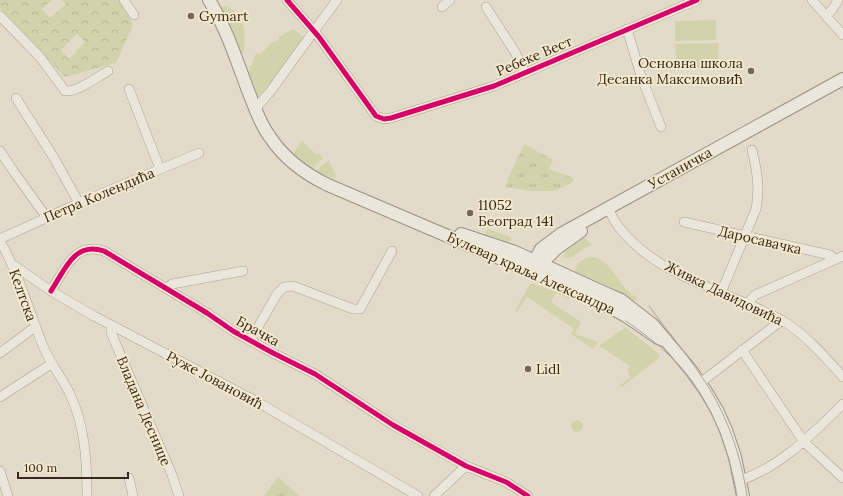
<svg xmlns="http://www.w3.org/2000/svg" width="843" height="496" font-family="Lora,serif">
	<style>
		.green { fill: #d2d3ab }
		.forest { fill: url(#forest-crowns); fill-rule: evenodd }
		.park { fill: url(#park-tufts) }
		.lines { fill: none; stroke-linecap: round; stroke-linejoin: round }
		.minor-casing { stroke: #a8a093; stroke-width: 10 }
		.secondary-casing { stroke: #978f83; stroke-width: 14 }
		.minor { stroke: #ebe6db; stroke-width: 9 }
		.secondary { stroke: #ebe6db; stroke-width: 12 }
		.tram { stroke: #aaa59c; stroke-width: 1 }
		.cycleway-casing { stroke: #f5e9cd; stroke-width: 8 }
		.cycleway { stroke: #d6006c; stroke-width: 5 }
		.poi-dot { fill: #726759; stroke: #f5e9cd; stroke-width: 1.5 }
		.labels { text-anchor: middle; stroke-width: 3.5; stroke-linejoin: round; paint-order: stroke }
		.poi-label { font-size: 14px; fill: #35281c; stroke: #f5e9cd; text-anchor: start }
		.street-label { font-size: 14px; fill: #35281c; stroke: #f5e9cd }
	</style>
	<defs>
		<pattern id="forest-crowns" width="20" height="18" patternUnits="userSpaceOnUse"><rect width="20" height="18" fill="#d2d3ab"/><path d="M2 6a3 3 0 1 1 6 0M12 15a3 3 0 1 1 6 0" fill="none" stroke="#b5b593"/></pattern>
		<pattern id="park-tufts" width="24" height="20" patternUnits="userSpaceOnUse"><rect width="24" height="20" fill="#d2d3ab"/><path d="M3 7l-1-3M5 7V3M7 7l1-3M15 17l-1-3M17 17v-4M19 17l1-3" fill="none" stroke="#b5b593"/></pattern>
	</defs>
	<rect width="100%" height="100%" fill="#e3dbc9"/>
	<path class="green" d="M 226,6 C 247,14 246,36 243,54 L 241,55 L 220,8 Z
		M 716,20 L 716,40 L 675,41 L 675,21 Z
		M 294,29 L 303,37 L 303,41 L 267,89 L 257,97 L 247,76 L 256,53 L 260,55 L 271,43 L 279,40 L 278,37 Z
		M 718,43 L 719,68 L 676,69 L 675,44 Z
		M 302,141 L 316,154 L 319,153 L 323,158 L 311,169 L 301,162 L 293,153 Z
		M 329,160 L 336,176 L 334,179 L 316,171 Z
		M 487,229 L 511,237 L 509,243 L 485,235 Z
		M 584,237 L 592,245 L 582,249 L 573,257 L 563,258 L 566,249 Z
		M 590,257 C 607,257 615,276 625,288 C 628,292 633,295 637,298 L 634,302 L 615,290 L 575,272 C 576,263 582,259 590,257 Z
		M 530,284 L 535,284 L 570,297 L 569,299 L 556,293 L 551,302 L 581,322 L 575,334 L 598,342 L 593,349 L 571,334 L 574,329 L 527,297 L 517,312 L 515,311 Z
		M 625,327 L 659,354 L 660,357 L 622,387 L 619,386 L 631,377 L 627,370 L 630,366 L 599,346 Z
		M571 426a6 6 0 1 1 12 0a6 6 0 1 1-12 0Z"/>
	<path class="forest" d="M 0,0 L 52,0 L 42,9 L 50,18 L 66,4 L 62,0 L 119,0 L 133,25 L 116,63 L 65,77 L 0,9 ZM 77,34 L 85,42 L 69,59 L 61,50 Z"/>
	<path class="park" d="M 524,144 L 553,160 L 549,169 L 574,178 L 573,182 L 555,191 L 529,191 L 506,187 L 508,178 Z
		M 278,477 L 300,496 L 264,496 Z"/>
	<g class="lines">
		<defs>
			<path id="minor" d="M 124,0 L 134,15
				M 287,0 L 319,37 L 376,116 L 384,119 L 391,118 L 494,86 L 697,0
				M 812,0 L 843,35
				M 442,7 L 450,0
				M 486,7 L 515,52 L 525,73
				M 0,16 L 40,57 L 65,91 C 78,92 97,77 108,71
				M 826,16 L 832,10 L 838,0
				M 627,29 L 641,76 L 661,127
				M 129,89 L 160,169
				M 16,98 L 54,158 L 79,203
				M 255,109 L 270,92 L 314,31 L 337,0
				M 0,151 L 14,172 L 47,218
				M 608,208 C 612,216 616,225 622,231 C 662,279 732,292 783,321 C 804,333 827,359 843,377
				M 684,222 L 830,255 L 835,259
				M 0,239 L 79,203 L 199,153
				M 0,241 C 19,274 29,311 43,346 C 50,363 62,378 70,394 C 85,426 87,461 87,496
				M 12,264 L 51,291 L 94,316 L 254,400 L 418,496
				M 166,288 L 172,284 L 243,271
				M 51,291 C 65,270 74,241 104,251 L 207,313 L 233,331 L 273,353 L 315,374 L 393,425 L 466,466 L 506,482 L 528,496
				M 721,293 L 756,209 C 760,188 757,170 752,150
				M 747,304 L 755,295 L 843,256
				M 111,325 L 111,332 L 115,342 L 172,475 L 179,496
				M 250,341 L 277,294 L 284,287 L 293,286 L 353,309 L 360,309 L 392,251
				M 742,350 L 804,442 L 843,478
				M 0,353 L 35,327
				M 700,383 L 782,320
				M 0,397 L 51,364
				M 0,471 L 8,496
				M 129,478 L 133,496
				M 741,480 C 782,466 812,434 843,404
				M 434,496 L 466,466"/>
			<path id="secondary" d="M 209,0 C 227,29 237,62 249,93 C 255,108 260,124 270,137 C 284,158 305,174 328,185 L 595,299 L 626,316 L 658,338 L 666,341
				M 461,234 L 515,252 L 605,293 L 621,300 L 653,325 L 690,369 L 705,390 L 717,410 L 726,430 L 735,457 L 743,496
				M 531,268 L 541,249 L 561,234 L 843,79
				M 536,269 L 557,248 L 581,231"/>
		</defs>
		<use href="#minor" class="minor-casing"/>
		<use href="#secondary" class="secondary-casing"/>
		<use href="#minor" class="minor"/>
		<use href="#secondary" class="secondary"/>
		<path class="tram" d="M 649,306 C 667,331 687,354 704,380 C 727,415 741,455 747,496
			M 626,321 C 641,332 656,342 669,355 C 707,390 729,446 737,496"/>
		<defs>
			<path id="cycleway" d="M 287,0 L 319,37 L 376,116 L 384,119 L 391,118 L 494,86 L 697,0
				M 51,291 C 65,270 74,241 104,251 L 207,313 L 233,331 L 273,353 L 315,374 L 393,425 L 466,466 L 506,482 L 528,496"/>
		</defs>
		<use href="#cycleway" class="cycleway-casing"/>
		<use href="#cycleway" class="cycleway"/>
	</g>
	<g class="poi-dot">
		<circle cx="191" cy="16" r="4"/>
		<circle cx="751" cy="71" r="4"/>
		<circle cx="470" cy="213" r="4"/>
		<circle cx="528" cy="369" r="4"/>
	</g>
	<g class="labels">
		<g class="poi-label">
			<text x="199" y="21">Gymart</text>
			<text x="743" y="68" text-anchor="end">Основна школа<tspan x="743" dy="16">Десанка Максимовић</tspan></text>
			<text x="478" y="210">11052<tspan x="478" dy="16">Београд 141</tspan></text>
			<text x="536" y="374">Lidl</text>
		</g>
		<g class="street-label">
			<text transform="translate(534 56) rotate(-23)" y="5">Ребеке Вест</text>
			<text transform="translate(680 168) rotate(-29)" y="5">Устаничка</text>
			<text transform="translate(99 195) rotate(-23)" y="5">Петра Колендића</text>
			<text transform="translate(760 240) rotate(13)" y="5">Даросавачка</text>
			<text transform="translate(531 273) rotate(24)" y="5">Булевар краља Александра</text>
			<text transform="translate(724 293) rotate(26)" y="5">Живка Давидовића</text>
			<text transform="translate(23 295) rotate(70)" y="5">Келтска</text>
			<text transform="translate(258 331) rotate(29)" y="5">Брачка</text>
			<text transform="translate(215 380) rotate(28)" y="5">Руже Јовановић</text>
			<text transform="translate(144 411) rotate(67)" y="5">Владана Деснице</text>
		</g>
	</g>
	<path d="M18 472v6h110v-6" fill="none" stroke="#35281c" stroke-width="2"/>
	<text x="24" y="472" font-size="12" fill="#35281c" stroke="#f5e9cd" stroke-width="3" paint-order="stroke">100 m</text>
</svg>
